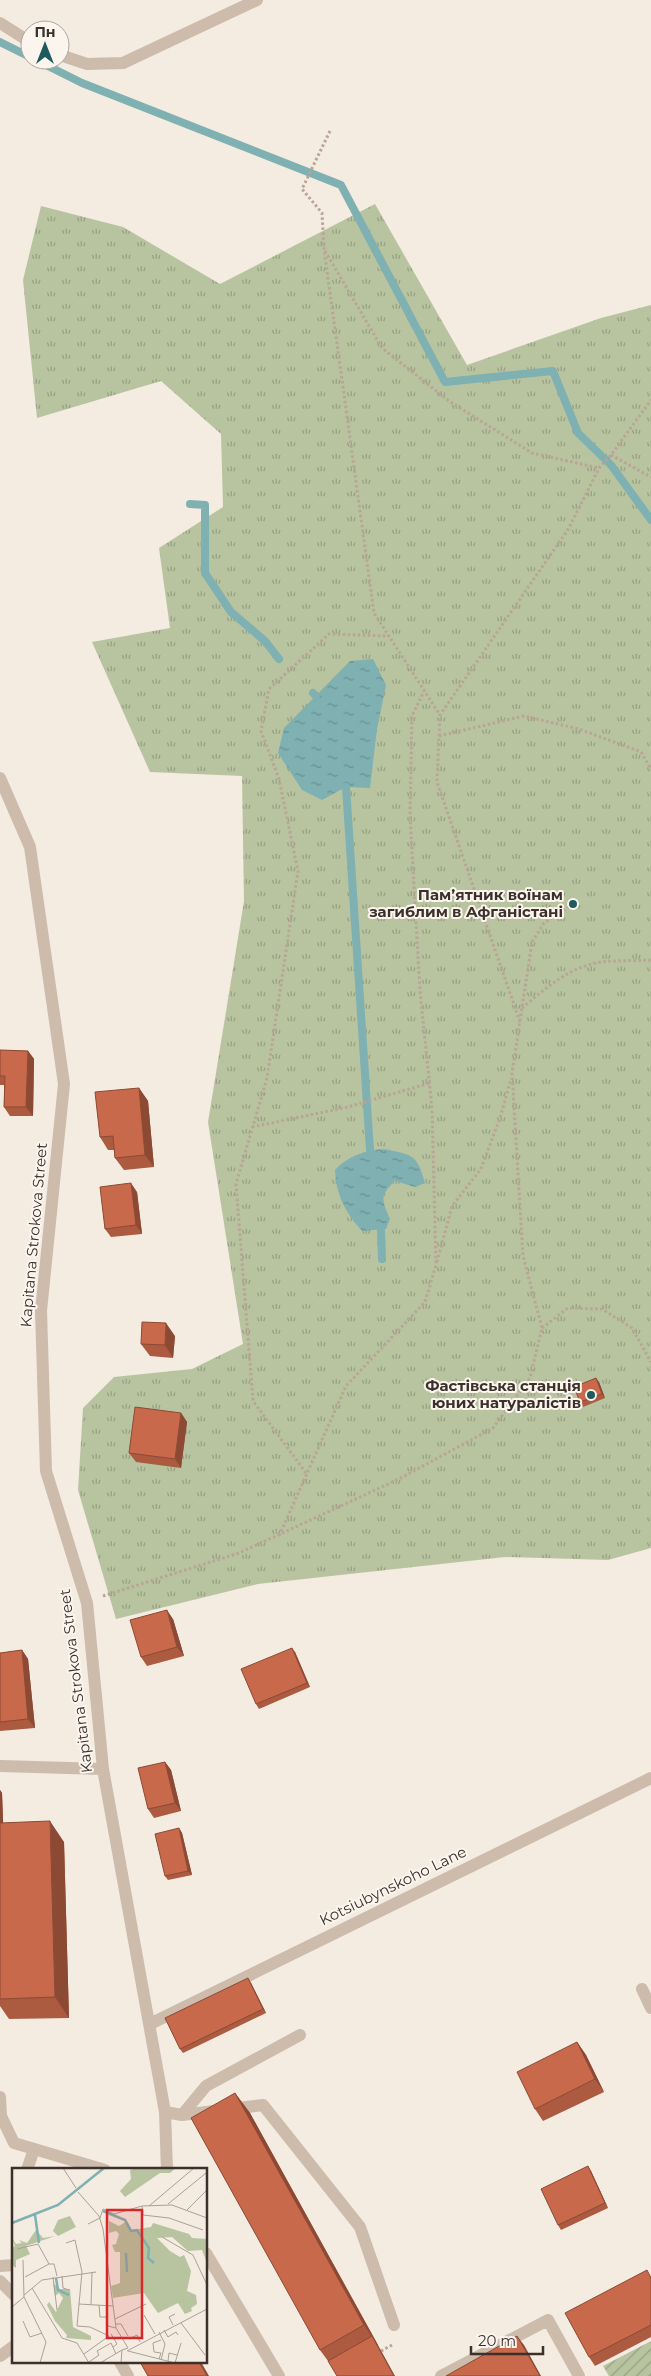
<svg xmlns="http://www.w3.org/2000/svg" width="651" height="2376" font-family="Montserrat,sans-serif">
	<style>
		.park { fill: url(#park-tufts) }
		.garden { fill: url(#garden-furrows) }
		.water { fill: url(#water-ripples) }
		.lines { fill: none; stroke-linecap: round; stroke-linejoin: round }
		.stream { stroke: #7fb0b2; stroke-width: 8 }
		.path { stroke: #b9a596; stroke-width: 3; stroke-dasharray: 2.5 2.5; stroke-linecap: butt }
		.minor { stroke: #cdbbac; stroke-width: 12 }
		.wall { fill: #ac5a40 }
		.shaded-wall { fill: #8c4a34 }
		.building { fill: #c8694b; stroke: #8c4a34 }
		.poi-dot { fill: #1f5a5e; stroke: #fbf5ee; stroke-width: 2 }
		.labels { text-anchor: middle; stroke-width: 4; stroke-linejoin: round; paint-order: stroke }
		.poi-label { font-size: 15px; font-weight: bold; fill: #3b302b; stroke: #fbf5ee; text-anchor: end }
		.street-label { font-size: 15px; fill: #3b302b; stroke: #fbf5ee }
		.inset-river { fill: none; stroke: #7fb0b2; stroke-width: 2.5 }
		.inset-road { fill: none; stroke: #aaa098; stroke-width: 1 }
		.view { fill: #d62828; fill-opacity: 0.15; stroke: #d62828; stroke-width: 2.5 }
		.inset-edge { fill: none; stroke: #3b302b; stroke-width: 2.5 }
	</style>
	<defs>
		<pattern id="park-tufts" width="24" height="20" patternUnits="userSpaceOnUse" patternTransform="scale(1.25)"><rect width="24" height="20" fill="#b8c4a0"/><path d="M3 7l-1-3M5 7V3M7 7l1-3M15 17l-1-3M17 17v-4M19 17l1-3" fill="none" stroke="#97a083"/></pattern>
		<pattern id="garden-furrows" width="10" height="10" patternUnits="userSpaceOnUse" patternTransform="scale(1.25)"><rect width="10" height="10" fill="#b8c4a0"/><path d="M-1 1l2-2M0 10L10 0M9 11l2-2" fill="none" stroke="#97a083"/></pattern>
		<pattern id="water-ripples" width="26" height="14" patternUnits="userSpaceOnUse" patternTransform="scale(1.25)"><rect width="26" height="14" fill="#7fb0b2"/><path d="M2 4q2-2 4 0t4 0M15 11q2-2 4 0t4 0" fill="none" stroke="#699091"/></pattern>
	</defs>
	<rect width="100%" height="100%" fill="#f4ebe1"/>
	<path class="park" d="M 375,204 L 467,365 L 601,318 L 651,305 L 651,1548 L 608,1560 L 505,1557 L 258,1584 L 116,1619 L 78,1490 L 83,1408 L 114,1377 L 192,1369 L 243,1344 L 208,1122 L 244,901 L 242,776 L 150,772 L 92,642 L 170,628 L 159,548 L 223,507 L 221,434 L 161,381 L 37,418 L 23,280 L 41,206 L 123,227 L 220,284 Z"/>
	<path class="garden" d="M 651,2341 L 651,2376 L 609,2376 L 603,2366 Z"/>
	<path class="water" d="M 373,659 L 386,685 L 377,729 L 370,788 L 346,787 L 322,800 L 302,790 L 278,753 L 284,728 L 350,661 Z
		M 384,1149 C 413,1155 417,1154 425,1183 L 415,1187 L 395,1181 C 379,1196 382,1200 390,1219 L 386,1229 L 362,1231 C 345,1212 336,1195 335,1170 C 348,1156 365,1150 384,1149 Z"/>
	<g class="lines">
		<path class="stream" d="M 0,42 L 30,57
			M 36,60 L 82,83 L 341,185 L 445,382 L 553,371 L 578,433 L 611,465 L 651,520
			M 190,504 L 205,505 L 205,573 L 231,612 L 265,641 L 279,659
			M 313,693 L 316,696
			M 346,787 L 370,1150
			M 381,1231 L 382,1259"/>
		<path class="path" d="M 330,131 L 302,189 L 322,213 L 324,249 L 374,613 L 440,715
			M 325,251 L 382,348 L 449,401 L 532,453 L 599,468
			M 611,455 L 651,477
			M 439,736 L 524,716 L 579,729 L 641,752 L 651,769
			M 522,1008 C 546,988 569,967 601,962 C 617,960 635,961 651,960
			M 520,1022 L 437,782 L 440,715 L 569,528 L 599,468 L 611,455 L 651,400
			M 252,1127 L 348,1107 L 430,1083
			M 437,1262 L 452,1206 L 481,1169 L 501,1115 L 511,1078
			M 542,1328 L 568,1308 L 602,1309 L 632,1328 L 651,1362
			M 306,1473 L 253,1401 L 236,1184 L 267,1078 L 298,871 L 279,779 L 261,731 L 269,689 L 329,634 L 388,636
			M 279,1536 L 346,1386 L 425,1302 L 436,1265 L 432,1109 L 420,991 L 410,816 L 412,716 L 424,691
			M 103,1596 L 239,1553 L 399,1479 L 493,1428 L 530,1378 L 542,1328 L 523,1256 L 512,1073 L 532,942 L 544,923 L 573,904
			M 381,2351 L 394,2344"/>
		<path class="minor" d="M 0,23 L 30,42
			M 60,55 L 87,64 L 123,63 L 257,0
			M 0,778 L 30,847 L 64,1084 L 41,1311 L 46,1471 L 87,1603 L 103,1769 L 165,2112 L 167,2170
			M 0,1766 L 103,1769
			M 642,1989 L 651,2008
			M 150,2024 L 651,1778
			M 0,2097 L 1,2116 L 14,2143 L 105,2170
			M 165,2112 L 182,2115 L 263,2105 L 360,2227 L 394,2325
			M 182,2115 L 206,2086 L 300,2035
			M 27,2170 L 34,2149
			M 206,2253 L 279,2376
			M 0,2266 L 14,2265
			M 0,2281 L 14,2295
			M 0,2356 L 14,2346
			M 120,2362 L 128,2376
			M 441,2376 L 548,2320 L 579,2376"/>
	</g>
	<path class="wall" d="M 0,1050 L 28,1051 L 34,1059 L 33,1116 L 10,1116 L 4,1107 L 4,1085 L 0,1085 Z
		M 139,1088 L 148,1101 L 154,1167 L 124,1170 L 115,1158 L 114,1150 L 108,1150 L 100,1137 Z
		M 137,1192 L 142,1234 L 111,1237 L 105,1229 Z
		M 175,1336 L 173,1358 L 150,1356 L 141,1344 Z
		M 599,1382 L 605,1398 L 583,1407 L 580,1402 Z
		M 181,1413 L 187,1422 L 181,1468 L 136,1462 L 129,1453 Z
		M 173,1619 L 184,1656 L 147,1666 L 141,1657 Z
		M 22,1650 L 28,1659 L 35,1728 L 0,1731 L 0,1653 Z
		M 295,1652 L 310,1687 L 259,1709 L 256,1704 Z
		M 165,1762 L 171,1770 L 181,1811 L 154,1818 L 148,1809 Z
		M 0,1790 L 2,1793 L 3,1823 L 64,1842 L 69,2018 L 9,2019 L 0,2006 Z
		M 179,1828 L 182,1833 L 192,1875 L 168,1880 L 165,1876 Z
		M 251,1983 L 266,2013 L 183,2053 L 180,2049 Z
		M 577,2042 L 586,2055 L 604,2092 L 543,2121 L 535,2109 Z
		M 235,2093 L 250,2113 L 378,2345 L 328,2361 L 320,2350 Z
		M 591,2171 L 608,2208 L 561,2230 L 558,2225 Z
		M 651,2276 L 651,2337 L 595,2366 L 589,2357 Z"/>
	<path class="shaded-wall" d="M 28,1051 L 34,1059 L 33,1116 L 26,1107 Z
		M 139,1088 L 148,1101 L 154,1167 L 145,1155 Z
		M 131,1183 L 137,1192 L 142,1234 L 136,1225 Z
		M 166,1323 L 175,1336 L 173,1358 L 165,1345 Z
		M 596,1378 L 599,1382 L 605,1398 L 602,1394 Z
		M 181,1413 L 187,1422 L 181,1468 L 175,1459 Z
		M 167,1610 L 173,1619 L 184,1656 L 177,1647 Z
		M 292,1648 L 295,1652 L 310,1687 L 307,1683 Z
		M 22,1650 L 28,1659 L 35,1728 L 28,1719 Z
		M 165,1762 L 171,1770 L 181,1811 L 175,1803 Z
		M 0,1790 L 2,1793 L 4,1844 L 0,1838 Z
		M 50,1821 L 64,1842 L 69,2018 L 55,1997 Z
		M 179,1828 L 182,1833 L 192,1875 L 188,1871 Z
		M 248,1978 L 251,1983 L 266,2013 L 263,2009 Z
		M 577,2042 L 586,2055 L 604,2092 L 595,2079 Z
		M 235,2093 L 250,2113 L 395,2376 L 394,2376 L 372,2337 L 364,2325 Z
		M 588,2166 L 591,2171 L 608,2208 L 605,2203 Z
		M 517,2336 L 524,2345 L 541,2376 L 540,2376 Z
		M 199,2362 L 201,2362 L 209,2376 L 207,2376 Z"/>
	<path class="building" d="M 0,1050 L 28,1051 L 26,1107 L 4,1107 L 5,1076 L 0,1076 Z
		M 139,1088 L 145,1155 L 115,1158 L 113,1136 L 100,1137 L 95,1092 Z
		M 131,1183 L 136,1225 L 105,1229 L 100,1187 Z
		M 142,1322 L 166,1323 L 165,1345 L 141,1344 Z
		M 596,1378 L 602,1394 L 580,1402 L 574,1387 Z
		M 135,1407 L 181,1413 L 175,1459 L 129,1453 Z
		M 167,1610 L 177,1647 L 141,1657 L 130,1620 Z
		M 292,1648 L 307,1683 L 256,1704 L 241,1669 Z
		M 22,1650 L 28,1719 L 0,1722 L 0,1653 Z
		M 165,1762 L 175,1803 L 148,1809 L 138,1768 Z
		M 50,1821 L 55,1997 L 0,1999 L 0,1823 Z
		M 179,1828 L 188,1871 L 165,1876 L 155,1834 Z
		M 248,1978 L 263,2009 L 180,2049 L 165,2018 Z
		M 577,2042 L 595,2079 L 535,2109 L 517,2072 Z
		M 235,2093 L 364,2325 L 320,2350 L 191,2118 Z
		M 588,2166 L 605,2203 L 558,2225 L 541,2189 Z
		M 647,2270 L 651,2278 L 651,2325 L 589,2357 L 565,2313 Z
		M 372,2336 L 394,2376 L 337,2376 L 328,2361 Z
		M 517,2336 L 540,2376 L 446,2376 Z
		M 140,2362 L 199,2362 L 207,2376 L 148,2376 Z"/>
	<g class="poi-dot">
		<circle cx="573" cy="904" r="5"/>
		<circle cx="591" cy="1395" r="5"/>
	</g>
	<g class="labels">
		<g class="poi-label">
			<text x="563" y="900">Пам’ятник воїнам<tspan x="563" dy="17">загиблим в Афганістані</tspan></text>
			<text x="581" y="1391">Фастівська станція<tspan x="581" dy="17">юних натуралістів</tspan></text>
		</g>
		<g class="street-label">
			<text transform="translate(34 1235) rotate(-85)" y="5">Kapitana Strokova Street</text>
			<text transform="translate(76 1681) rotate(-97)" y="5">Kapitana Strokova Street</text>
			<text transform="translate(393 1886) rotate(-26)" y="5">Kotsiubynskoho Lane</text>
		</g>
	</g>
	<g transform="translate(12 2168)">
		<rect width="195" height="195" fill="#f4ebe1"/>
		<path d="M 124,0 L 164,0 L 158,5 L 148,5 L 113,29 L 108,23 L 119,11 L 118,2 ZM 24,62 L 31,70 L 43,68 L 14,78 L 18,86 L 4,92 L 4,100 L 0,97 L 0,80 L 3,78 L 0,70 L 4,76 L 10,75 L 7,72 L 15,75 ZM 41,115 L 48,121 L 58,121 L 61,159 L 79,168 L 79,172 L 54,170 L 55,167 L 43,153 L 35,137 L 37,134 L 44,144 L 51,130 L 47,125 L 43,128 Z" fill="#b8c4a0"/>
		<path d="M 58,48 L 64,59 L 46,68 L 41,63 L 46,52 Z" fill="#b8c4a0"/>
		<path d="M 97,53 L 107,58 L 115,53 L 120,62 L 139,59 L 141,55 L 177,66 L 180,70 L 195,71 L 195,95 L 190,82 L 176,83 L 160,69 L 145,70 L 158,83 L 168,89 L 172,87 L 179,103 L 175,123 L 184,127 L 185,136 L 179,140 L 180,143 L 173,146 L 166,135 L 146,145 L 132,125 L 101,130 L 99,118 L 108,115 L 108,84 L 103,84 L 100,77 L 104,76 L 107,66 L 104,63 L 97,65 Z" fill="#b8c4a0"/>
		<path class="inset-river" d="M 91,43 L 113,52 L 119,63 L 125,62 L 137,80 L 136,90 L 142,95M 23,47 L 27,75M 0,55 L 46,37 L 92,0M 114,85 L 115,104M 44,110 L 46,122 L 57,127"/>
		<path class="inset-road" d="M 18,0 L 40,0M 51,0 L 64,20M 66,24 L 87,48 L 91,61 L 104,160 L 116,180 L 110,182 L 109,195M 156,36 L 194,5M 130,38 L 131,47 L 157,50 L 191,62M 137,38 L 182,0M 175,42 L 195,22M 76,56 L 88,50 L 91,41 L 102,46 L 130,38 L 160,37 L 195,50M 150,69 L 181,87 L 195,117M 54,75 L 63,72 L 70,104 L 65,158 L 78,159 L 97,168 L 72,186M 5,81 L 26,76 L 37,96 L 13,109M 11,92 L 12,129 L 34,174 L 28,195M 37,96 L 42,96 L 45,108M 50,108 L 51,120 L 57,122M 41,109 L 45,142M 20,120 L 50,170 L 65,175 L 77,195M 12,127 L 30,112 L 84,104M 67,136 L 101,138M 79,137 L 80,104M 87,137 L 88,149 L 94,149 L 96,158 L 104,160M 0,139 L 12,129M 132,147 L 143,166M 103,151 L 134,136M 11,153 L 18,169 L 30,165M 169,155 L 193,187M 104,156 L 109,156 L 116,168M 161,157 L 157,149 L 163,146M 152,162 L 156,169 L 164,164 L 166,167M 147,164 L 153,176 L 149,192M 99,166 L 105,176 L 101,179M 117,171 L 125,167 L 128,174M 115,183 L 195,141M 116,183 L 163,195M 147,191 L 149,185 L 142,184 L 141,175 L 149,172M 156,193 L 157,185 L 165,187M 77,194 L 87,187 L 85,183 L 99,175 L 104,186M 88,195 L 110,182M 163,195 L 169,175"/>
		<path class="view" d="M 95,42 L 130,42 L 130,170 L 95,170 Z"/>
		<rect width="195" height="195" class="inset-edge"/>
	</g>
	<g transform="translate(45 45)"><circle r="24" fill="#fbf5ee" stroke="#aea6a0"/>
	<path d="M0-4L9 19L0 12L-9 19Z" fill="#1f5a5e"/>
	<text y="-8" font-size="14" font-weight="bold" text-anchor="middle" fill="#3b302b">Пн</text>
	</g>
	<path d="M471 2346v8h72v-8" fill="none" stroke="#3b302b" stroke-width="2.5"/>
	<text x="478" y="2346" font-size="15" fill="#3b302b" stroke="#fbf5ee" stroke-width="4" paint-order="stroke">20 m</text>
</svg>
